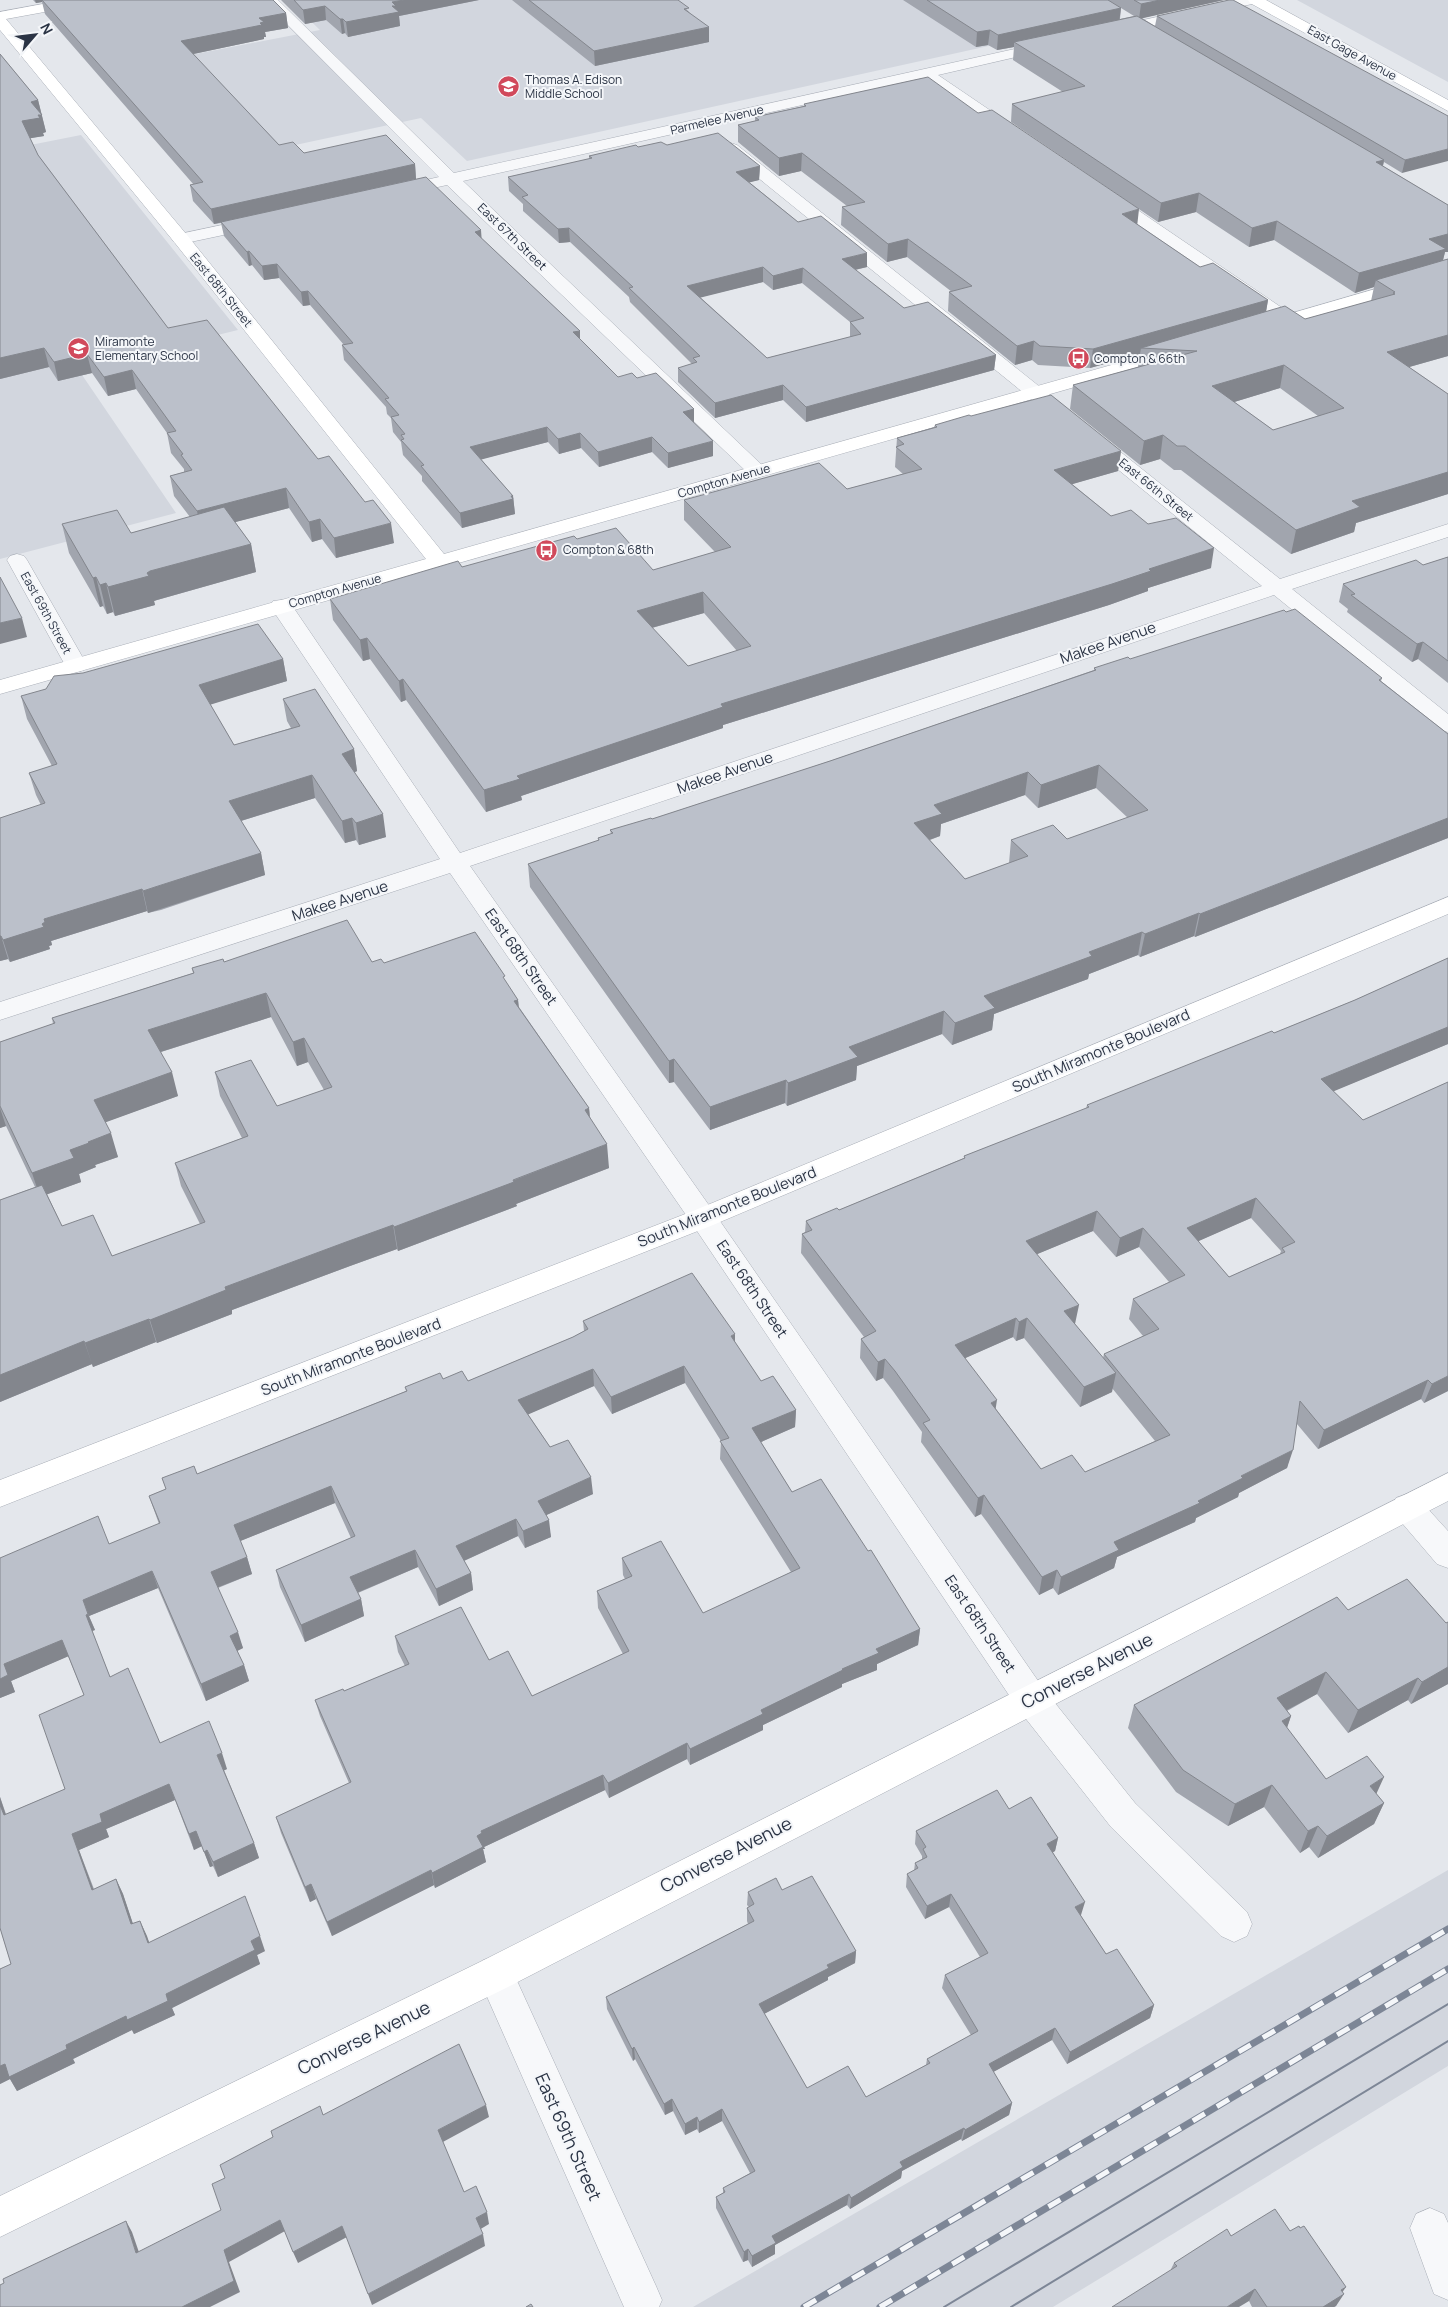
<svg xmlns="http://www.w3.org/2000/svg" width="1448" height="2307" font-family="Manrope,sans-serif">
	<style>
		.built { fill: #d2d6de }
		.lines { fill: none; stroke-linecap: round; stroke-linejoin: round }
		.street-casing { stroke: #a9aeb7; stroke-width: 1 }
		.secondary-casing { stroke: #a9aeb7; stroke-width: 1 }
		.street { fill: #f7f8fa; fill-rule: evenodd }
		.secondary { fill: #fff; fill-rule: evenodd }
		.tram { stroke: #7d8696; stroke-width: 2 }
		.rail-casing { stroke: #7d8696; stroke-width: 7 }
		.rail { stroke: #f4f6f9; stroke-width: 5; stroke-dasharray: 14; stroke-linecap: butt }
		.wall { fill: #a1a5ae; fill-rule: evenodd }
		.shaded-wall { fill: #83868d }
		.building { fill: #bbc0ca; stroke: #83868d; fill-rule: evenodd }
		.labels { text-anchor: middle; stroke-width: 4; stroke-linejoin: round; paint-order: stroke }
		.far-street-label { font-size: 12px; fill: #2b3445; stroke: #f4f6f9 }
		.far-poi-label { font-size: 12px; fill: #2b3445; stroke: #f4f6f9; text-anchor: start }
		.street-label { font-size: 15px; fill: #2b3445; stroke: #f4f6f9 }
		.near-street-label { font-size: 18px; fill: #2b3445; stroke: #f4f6f9 }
	</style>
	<rect width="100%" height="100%" fill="#e4e7ec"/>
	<path class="built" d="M 289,0 L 1073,0 L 1107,20 L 467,161 L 421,118 L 272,150 L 185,56 L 320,30 Z
		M 1297,0 L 1448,0 L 1448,82 Z
		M 81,135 L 238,330 L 78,369 L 176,513 L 0,559 L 0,151 Z
		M 1448,1870 L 1448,2066 L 1053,2307 L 693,2307 Z"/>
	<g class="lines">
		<defs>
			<path id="street" d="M 263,0 L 278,0 L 454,173 L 1051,41 L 1058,45 L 1051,49 L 938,75 L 1019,130 L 1021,133 L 1019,136 L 1007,136 L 923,78 L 463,181 L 764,467 L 767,471 L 764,475 L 757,477 L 750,475 L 447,185 L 397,196 L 391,194 L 389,191 L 391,188 L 439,177 Z
				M 1233,0 L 1259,0 L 1252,4 L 1112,35 L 1105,31 L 1112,27 Z
				M 731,143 L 737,145 L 1065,407 L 1067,411 L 1065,415 L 1058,417 L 1051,415 L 725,151 L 723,148 L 725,145 Z
				M 1108,193 L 1114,194 L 1294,316 L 1297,320 L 1294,324 L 1282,324 L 1102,202 L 1100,198 L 1102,194 Z
				M 260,217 L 266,218 L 268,222 L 266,226 L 181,244 L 175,243 L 172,239 L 175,235 Z
				M 1091,432 L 1098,434 L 1280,579 L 1448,524 L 1448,537 L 1292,589 L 1448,714 L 1448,732 L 1440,730 L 1274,595 L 470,866 L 713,1211 L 1043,1688 L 1135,1803 L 1247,1912 L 1252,1924 L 1247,1936 L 1234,1942 L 1221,1936 L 1111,1827 L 1019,1710 L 693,1225 L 450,873 L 0,1020 L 0,1002 L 440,859 L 270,606 L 273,601 L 281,600 L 289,601 L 460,853 L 1262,586 L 1084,442 L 1081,438 L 1084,434 Z
				M 17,554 L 24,556 L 27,560 L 87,665 L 84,670 L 76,672 L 68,670 L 65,665 L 7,560 L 10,556 Z
				M 1407,1494 L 1418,1498 L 1448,1531 L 1448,1568 L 1437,1564 L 1396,1516 L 1391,1507 L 1396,1498 Z
				M 495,1956 L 508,1961 L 656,2286 L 662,2300 L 659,2307 L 624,2307 L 477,1974 L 482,1961 Z
				M 1430,2208 L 1444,2214 L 1448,2223 L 1448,2300 L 1434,2294 L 1410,2228 L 1416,2214 Z"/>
			<path id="secondary" d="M 64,0 L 95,0 L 88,4 L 6,19 L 187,235 L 444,554 L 1168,349 L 1180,349 L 1183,353 L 1180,357 L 0,694 L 0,680 L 426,559 L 175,243 L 0,30 L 0,12 Z
				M 1248,0 L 1266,0 L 1448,100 L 1448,111 L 1250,3 Z
				M 1448,268 L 1448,279 L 1270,331 L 1258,331 L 1255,327 L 1258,323 Z
				M 1448,897 L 1448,914 L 713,1225 L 0,1507 L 0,1480 L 693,1211 Z
				M 1448,1473 L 1448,1501 L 508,1987 L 0,2237 L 0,2196 L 482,1961 Z"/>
		</defs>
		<use href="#street" class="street-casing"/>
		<use href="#secondary" class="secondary-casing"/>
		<use href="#street" class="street"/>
		<use href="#secondary" class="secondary"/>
		<path class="tram" d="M 944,2307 L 1448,2004
			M 1011,2307 L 1448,2041"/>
		<defs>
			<path id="rail" d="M 804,2307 L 1448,1929
				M 880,2307 L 1448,1969"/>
		</defs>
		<use href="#rail" class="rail-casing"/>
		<use href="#rail" class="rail"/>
	</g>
	<path class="wall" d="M 33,0 L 273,0 L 286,13 L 288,28 L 265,32 L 266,37 L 264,37 L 264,39 L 193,54 L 279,145 L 304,153 L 415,164 L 416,179 L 481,230 L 481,238 L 580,331 L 580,339 L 618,377 L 637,378 L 694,409 L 694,423 L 713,456 L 668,468 L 652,452 L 599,467 L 581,448 L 559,454 L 548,442 L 481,459 L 513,496 L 515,514 L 462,528 L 422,481 L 422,476 L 403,455 L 401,442 L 393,432 L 391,418 L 387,414 L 386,407 L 344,360 L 342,345 L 344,345 L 310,305 L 303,306 L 279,278 L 264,280 L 252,265 L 249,266 L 224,236 L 221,223 L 214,224 L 193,201 L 190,185 L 194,185 L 45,14 L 42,2 L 36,3 Z
		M 281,0 L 479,0 L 399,16 L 400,26 L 348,37 L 345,33 L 342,34 L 326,20 L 305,24 Z
		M 512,0 L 678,0 L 689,12 L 709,42 L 595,66 Z
		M 903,0 L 1224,0 L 1142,18 L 1155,26 L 1157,16 L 1448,116 L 1402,173 L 1384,162 L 1383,166 L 1448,205 L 1448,252 L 1445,252 L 1443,260 L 1448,259 L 1448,356 L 1409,367 L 1448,394 L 1448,494 L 1356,523 L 1354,532 L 1291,554 L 1181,470 L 1174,470 L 1160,459 L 1140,465 L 1070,409 L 1073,385 L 1138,367 L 1140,354 L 1090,368 L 1038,365 L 1032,360 L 1015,365 L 948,311 L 949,292 L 952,292 L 907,257 L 887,262 L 841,225 L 842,207 L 847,206 L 801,171 L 779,176 L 738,142 L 738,125 L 755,121 L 755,117 L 804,106 L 804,104 L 978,113 L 1137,224 L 1200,267 L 1268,300 L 1266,311 L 1305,319 L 1371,301 L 1374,287 L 1355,293 L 1274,240 L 1249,247 L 1196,212 L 1158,222 L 1011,122 L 1012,104 L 1063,92 L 1013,60 L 1014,47 L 997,50 L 988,45 L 976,47 ZM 1121,8 L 1134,16 L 1120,19 ZM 1280,388 L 1318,416 L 1273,430 L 1234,402 Z
		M 0,54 L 38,100 L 46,132 L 43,133 L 44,136 L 30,138 L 38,155 L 168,328 L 318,459 L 394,543 L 336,558 L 322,539 L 312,542 L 289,508 L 235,522 L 251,544 L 256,572 L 157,600 L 154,601 L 155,605 L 115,616 L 113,612 L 107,614 L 103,606 L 100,607 L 69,553 L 62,524 L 131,533 L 190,517 L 174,496 L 170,476 L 184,472 L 184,469 L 171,453 L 167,433 L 136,389 L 108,396 L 92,373 L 58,381 L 49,367 L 0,379 Z
		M 667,145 L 760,166 L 759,180 L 749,182 L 798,222 L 867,267 L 855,270 L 904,308 L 996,355 L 994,370 L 806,422 L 783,400 L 715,418 L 678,382 L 678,368 L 692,364 L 630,302 L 629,297 L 570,242 L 559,243 L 523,211 L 523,204 L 509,191 L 508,177 L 589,159 L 589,156 L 638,147 ZM 763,282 L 773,290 L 802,283 L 850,322 L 850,337 L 767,358 L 700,297 Z
		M 971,416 L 1121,451 L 1118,471 L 1072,484 L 1111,516 L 1148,524 L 1211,568 L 1148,588 L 1148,591 L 1109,605 L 723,725 L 723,728 L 521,796 L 522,800 L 486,812 L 406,700 L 401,702 L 370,659 L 363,661 L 333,620 L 330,599 L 577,539 L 653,570 L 715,552 L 684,520 L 684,500 L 847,489 L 903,474 L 895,467 L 897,438 L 934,427 L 935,425 ZM 704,613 L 737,651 L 688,666 L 652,628 Z
		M 1448,557 L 1448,683 L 1418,659 L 1412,662 L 1347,612 L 1348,609 L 1339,602 L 1343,584 L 1423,565 Z
		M 283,659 L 287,681 L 210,704 L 234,745 L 291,728 L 287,721 L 283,699 L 354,749 L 357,771 L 354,773 L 386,837 L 359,845 L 356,840 L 345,843 L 315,798 L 241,821 L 261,853 L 265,875 L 161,910 L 148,913 L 147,911 L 51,941 L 52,945 L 49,946 L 50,949 L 10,962 L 8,959 L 0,961 L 0,818 L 41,805 L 36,795 L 29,773 L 52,766 L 27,719 L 21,696 Z
		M 1130,659 L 1382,678 L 1381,681 L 1448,734 L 1448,838 L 1195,937 L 1194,936 L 1140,957 L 1138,955 L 1089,974 L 1088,979 L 994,1014 L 992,1030 L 952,1045 L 942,1034 L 857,1066 L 856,1080 L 787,1106 L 785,1103 L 710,1130 L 674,1082 L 669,1083 L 530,887 L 528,864 L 598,841 L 598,838 L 611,834 L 610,830 L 652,819 L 830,761 L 1094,670 L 1094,668 ZM 1096,788 L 1128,818 L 1067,839 L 1011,840 L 1009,863 L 965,879 L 930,840 L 940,836 L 941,824 L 1025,795 L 1038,808 Z
		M 1448,958 L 1448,1044 L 1333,1091 L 1363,1120 L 1448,1082 L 1448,1391 L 1424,1403 L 1421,1399 L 1318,1449 L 1297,1424 L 1287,1468 L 1239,1493 L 1238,1497 L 1196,1518 L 1195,1522 L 1117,1557 L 1114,1568 L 1058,1595 L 1053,1588 L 1039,1595 L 987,1522 L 981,1514 L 975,1517 L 921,1442 L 922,1432 L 893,1391 L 883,1378 L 876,1381 L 860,1358 L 861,1339 L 864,1337 L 801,1253 L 802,1234 L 805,1232 L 806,1221 L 839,1210 L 964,1158 L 964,1156 L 1086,1109 L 1087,1105 L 1274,1033 L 1355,1000 ZM 1251,1218 L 1281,1251 L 1280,1254 L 1229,1277 L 1198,1241 ZM 1093,1231 L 1116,1257 L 1139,1247 L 1169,1282 L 1133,1299 L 1129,1319 L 1143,1336 L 1104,1354 L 1103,1358 L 1075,1324 L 1037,1254 ZM 1013,1337 L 1016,1341 L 1024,1338 L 1080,1407 L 1112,1392 L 1112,1388 L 1155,1441 L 1085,1472 L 1041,1469 L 996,1409 L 965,1358 Z
		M 224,962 L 372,962 L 505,981 L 518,1000 L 519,1007 L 589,1108 L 590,1117 L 609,1168 L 516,1204 L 517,1206 L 398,1251 L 397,1249 L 350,1266 L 232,1310 L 232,1314 L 157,1343 L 156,1342 L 93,1367 L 92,1364 L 0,1402 L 0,1200 L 35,1187 L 6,1126 L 0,1128 L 0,1042 L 53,1024 L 52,1018 L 193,973 L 192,968 ZM 271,1017 L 297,1066 L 308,1062 L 324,1090 L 277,1106 L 215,1072 L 220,1096 L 242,1138 L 175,1163 L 181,1186 L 200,1224 L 112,1256 L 62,1226 L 47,1194 L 81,1182 L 79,1174 L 96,1167 L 95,1165 L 118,1157 L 105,1122 L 178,1096 L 161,1052 Z
		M 583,1321 L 735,1343 L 761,1381 L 796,1410 L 795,1427 L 761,1442 L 792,1492 L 868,1551 L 920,1629 L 918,1645 L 877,1664 L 877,1670 L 842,1684 L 842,1687 L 763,1725 L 763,1730 L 690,1765 L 687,1759 L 609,1798 L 605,1790 L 484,1847 L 485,1849 L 483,1849 L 486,1862 L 435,1888 L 434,1885 L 332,1936 L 316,1899 L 310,1902 L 281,1833 L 276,1817 L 349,1783 L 320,1716 L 315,1700 L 344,1691 L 405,1666 L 398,1652 L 395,1636 L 489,1660 L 532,1696 L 623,1654 L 598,1608 L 597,1591 L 625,1579 L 623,1575 L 622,1558 L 703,1613 L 791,1572 L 720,1459 L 721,1441 L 685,1383 L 612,1414 L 594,1386 L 528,1414 L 550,1447 L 593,1494 L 546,1515 L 551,1537 L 525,1548 L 518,1536 L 464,1561 L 471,1573 L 473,1590 L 439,1606 L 418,1567 L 358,1593 L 361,1599 L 364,1616 L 305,1642 L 280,1587 L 276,1570 L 351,1538 L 335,1503 L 240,1541 L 247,1557 L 252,1574 L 218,1588 L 243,1648 L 237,1651 L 244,1665 L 249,1681 L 206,1701 L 158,1588 L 89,1616 L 95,1630 L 92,1631 L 110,1677 L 160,1743 L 227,1769 L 224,1770 L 254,1843 L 259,1858 L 218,1877 L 213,1866 L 210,1867 L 202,1846 L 194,1850 L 175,1800 L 106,1829 L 109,1837 L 79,1850 L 94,1889 L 116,1879 L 123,1894 L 133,1924 L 140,1921 L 149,1942 L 265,1951 L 257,1955 L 260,1964 L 172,2008 L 175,2015 L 134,2034 L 132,2030 L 73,2059 L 75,2063 L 17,2091 L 10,2079 L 0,2084 L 0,1969 L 11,1964 L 0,1928 L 0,1797 L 6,1814 L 65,1789 L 84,1695 L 68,1656 L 11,1681 L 15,1692 L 0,1698 L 0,1558 L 109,1544 L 159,1524 L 149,1496 L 166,1489 L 162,1478 L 197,1474 L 406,1391 L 405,1387 L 443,1379 L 468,1381 L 573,1337 L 584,1331 Z
		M 1348,1610 L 1446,1623 L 1448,1622 L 1448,1684 L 1411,1704 L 1408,1700 L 1348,1733 L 1317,1694 L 1287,1711 L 1291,1716 L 1287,1728 L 1326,1779 L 1376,1794 L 1384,1803 L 1374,1824 L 1318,1858 L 1309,1847 L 1300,1853 L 1264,1807 L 1228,1826 L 1176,1792 L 1128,1728 L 1134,1705 Z
		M 1009,1809 L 1058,1838 L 1055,1851 L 1053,1852 L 1081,1915 L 1081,1916 L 1106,1954 L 1154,2005 L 1150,2018 L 1067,2064 L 1052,2040 L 993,2072 L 1012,2103 L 1009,2115 L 962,2141 L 961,2139 L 902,2171 L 901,2178 L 850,2209 L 847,2205 L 775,2245 L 775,2254 L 752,2267 L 748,2260 L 743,2262 L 716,2208 L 716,2197 L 723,2193 L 723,2188 L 750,2173 L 722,2121 L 699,2133 L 697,2129 L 685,2135 L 673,2111 L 665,2115 L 635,2059 L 633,2061 L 607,2009 L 606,1997 L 748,1924 L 747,1921 L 747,1908 L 749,1907 L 747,1905 L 748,1892 L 782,1890 L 856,1951 L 855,1963 L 828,1977 L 828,1980 L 764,2014 L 807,2088 L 866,2097 L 926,2065 L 927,2059 L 971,2035 L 942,1988 L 945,1975 L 980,1957 L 949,1907 L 925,1919 L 906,1887 L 907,1874 L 914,1871 L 915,1863 L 922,1859 L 922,1856 L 915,1844 L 916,1831 Z
		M 1290,2231 L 1342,2292 L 1336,2306 L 1334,2307 L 1252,2307 L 1249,2301 L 1171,2269 L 1174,2263 L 1231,2236 Z"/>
	<path class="shaded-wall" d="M 35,0 L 42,0 L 42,2 L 36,3 Z
		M 404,0 L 479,0 L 399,16 L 400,26 L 348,37 L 346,22 L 392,2 Z
		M 1160,0 L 1224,0 L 1139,19 L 1141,4 Z
		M 325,6 L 326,20 L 305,24 L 303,10 Z
		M 1121,8 L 1119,23 L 1014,42 L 1014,47 L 997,50 L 998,35 Z
		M 286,13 L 288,28 L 265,32 L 266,37 L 264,37 L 264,39 L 184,56 L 181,41 L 259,18 Z
		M 340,19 L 343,19 L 345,33 L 342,34 Z
		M 709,27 L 709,42 L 595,66 L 594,51 Z
		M 990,30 L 988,45 L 976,47 L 977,32 Z
		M 38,100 L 46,132 L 43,133 L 44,136 L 26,139 L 22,121 L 31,102 Z
		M 1448,149 L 1448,161 L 1402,173 L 1405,160 Z
		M 802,153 L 801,171 L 779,176 L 779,158 Z
		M 1384,160 L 1380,179 L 1376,162 Z
		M 415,164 L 416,179 L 214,224 L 211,209 Z
		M 760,166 L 759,180 L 736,186 L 736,172 Z
		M 1199,193 L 1196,212 L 1158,222 L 1161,203 Z
		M 1139,209 L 1137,227 L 1122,214 Z
		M 1277,221 L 1274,240 L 1249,247 L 1252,228 Z
		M 569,228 L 570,242 L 559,243 L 558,229 Z
		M 481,230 L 482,244 L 475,232 Z
		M 1448,234 L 1448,252 L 1445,252 L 1441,268 L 1376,280 L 1374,287 L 1355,293 L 1359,273 L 1429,239 Z
		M 908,239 L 907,257 L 887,262 L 888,244 Z
		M 249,251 L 252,265 L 249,266 L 247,252 Z
		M 867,253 L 867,267 L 841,273 L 842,259 Z
		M 277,264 L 279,278 L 264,280 L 262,266 Z
		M 763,267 L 763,282 L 687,301 L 687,286 Z
		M 803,268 L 802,283 L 773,290 L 773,276 Z
		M 308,291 L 310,305 L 303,306 L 301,292 Z
		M 1268,300 L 1265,318 L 1141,348 L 1140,354 L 1090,368 L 1093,349 Z
		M 580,331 L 580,345 L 573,332 Z
		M 1448,335 L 1448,356 L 1381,375 L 1387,352 Z
		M 1034,341 L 1032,360 L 1015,365 L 1017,346 Z
		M 44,348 L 49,367 L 0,379 L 0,358 Z
		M 87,354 L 92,373 L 58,381 L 54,362 Z
		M 996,355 L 994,370 L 806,422 L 806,407 Z
		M 1284,365 L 1280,388 L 1208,410 L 1212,386 Z
		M 132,370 L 136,389 L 108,396 L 104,377 Z
		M 783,385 L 783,400 L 715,418 L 715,403 Z
		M 694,409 L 694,424 L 683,412 Z
		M 547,427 L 548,442 L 472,462 L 470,447 Z
		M 580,433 L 581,448 L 559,454 L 558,439 Z
		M 1163,435 L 1160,459 L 1140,465 L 1144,441 Z
		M 652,437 L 652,452 L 599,467 L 598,452 Z
		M 713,441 L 713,456 L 668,468 L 668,453 Z
		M 1121,451 L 1118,471 L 1052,490 L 1054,470 Z
		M 1448,472 L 1448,494 L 1356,523 L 1354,532 L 1291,554 L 1296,530 L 1352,501 Z
		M 286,488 L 289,508 L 201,531 L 197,511 Z
		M 513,496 L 515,514 L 462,528 L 460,513 Z
		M 320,519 L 322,539 L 312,542 L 309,522 Z
		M 391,523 L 394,543 L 336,558 L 334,538 Z
		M 251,544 L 256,572 L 157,600 L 154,601 L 155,605 L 115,616 L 108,587 L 150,571 Z
		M 1214,548 L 1211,568 L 1148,588 L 1148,591 L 1109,605 L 723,725 L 723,728 L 521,796 L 522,800 L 486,812 L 484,790 L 517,776 L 721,704 Z
		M 96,577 L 103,606 L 100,607 L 93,578 Z
		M 106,583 L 113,612 L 107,614 L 100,585 Z
		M 703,592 L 704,613 L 637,632 L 637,611 Z
		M 22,618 L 27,637 L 0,644 L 0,623 Z
		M 367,638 L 370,659 L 363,661 L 360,640 Z
		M 1423,642 L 1418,659 L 1412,662 L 1417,644 Z
		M 283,659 L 287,681 L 203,707 L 199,685 Z
		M 403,679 L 406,700 L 401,702 L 399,681 Z
		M 354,749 L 357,771 L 345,776 L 342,754 Z
		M 1099,765 L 1096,788 L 1038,808 L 1041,785 Z
		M 1028,772 L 1025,795 L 941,824 L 940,836 L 912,846 L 914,823 L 934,805 Z
		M 312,775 L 315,798 L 234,823 L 229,801 Z
		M 383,814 L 386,837 L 359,845 L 356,823 Z
		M 352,818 L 356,840 L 345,843 L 342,821 Z
		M 1448,818 L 1448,838 L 1195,937 L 1200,914 Z
		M 261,853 L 265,875 L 148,913 L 143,891 Z
		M 142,889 L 147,911 L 51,941 L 52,945 L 49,946 L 50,949 L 10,962 L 3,940 L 42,924 L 44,919 Z
		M 1199,913 L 1194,936 L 1140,957 L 1145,934 Z
		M 1142,932 L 1138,955 L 1089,974 L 1088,979 L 994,1014 L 992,1030 L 952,1045 L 955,1023 L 984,996 L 1089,952 Z
		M 0,936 L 1,936 L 8,959 L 0,961 Z
		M 266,993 L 271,1017 L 154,1054 L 148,1030 Z
		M 518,1000 L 520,1024 L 514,1001 Z
		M 944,1011 L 942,1034 L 857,1066 L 856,1080 L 787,1106 L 788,1083 L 849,1047 Z
		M 1448,1027 L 1448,1044 L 1315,1099 L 1321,1079 Z
		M 304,1038 L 308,1062 L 297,1066 L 293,1042 Z
		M 674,1059 L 674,1082 L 669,1083 L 669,1061 Z
		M 172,1072 L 178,1096 L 101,1124 L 94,1100 Z
		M 786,1080 L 785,1103 L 710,1130 L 710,1107 Z
		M 0,1108 L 6,1126 L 0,1128 Z
		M 589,1108 L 591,1132 L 585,1110 Z
		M 111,1133 L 118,1157 L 95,1165 L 96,1167 L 79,1174 L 81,1182 L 40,1197 L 32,1173 L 70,1150 L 88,1142 Z
		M 607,1144 L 609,1168 L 516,1204 L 517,1206 L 398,1251 L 394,1227 Z
		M 1256,1198 L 1251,1218 L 1183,1248 L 1187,1228 Z
		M 1097,1211 L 1093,1231 L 1023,1260 L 1026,1241 Z
		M 393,1225 L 397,1249 L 350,1266 L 232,1310 L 232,1314 L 157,1343 L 150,1320 L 225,1287 L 346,1242 Z
		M 1143,1228 L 1139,1247 L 1116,1257 L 1120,1238 Z
		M 1079,1305 L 1075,1324 L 1061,1331 L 1064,1311 Z
		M 1016,1318 L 1013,1337 L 952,1364 L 955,1345 Z
		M 1027,1318 L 1024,1338 L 1016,1341 L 1019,1322 Z
		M 149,1319 L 156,1342 L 93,1367 L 85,1343 Z
		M 735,1334 L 735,1352 L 731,1336 Z
		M 84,1341 L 92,1364 L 0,1402 L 0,1375 Z
		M 885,1359 L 883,1378 L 876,1381 L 878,1362 Z
		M 684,1366 L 685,1383 L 612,1414 L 611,1397 Z
		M 593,1369 L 594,1386 L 520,1418 L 518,1400 Z
		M 1116,1373 L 1112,1392 L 1080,1407 L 1084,1387 Z
		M 1448,1376 L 1448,1391 L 1424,1403 L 1432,1384 Z
		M 1428,1380 L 1421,1399 L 1318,1449 L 1324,1430 Z
		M 997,1400 L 994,1419 L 991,1403 Z
		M 796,1410 L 795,1427 L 752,1446 L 752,1428 Z
		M 1293,1450 L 1287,1468 L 1239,1493 L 1238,1497 L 1196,1518 L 1195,1522 L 1117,1557 L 1114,1568 L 1058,1595 L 1061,1577 L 1114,1542 L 1198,1501 L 1241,1476 Z
		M 591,1477 L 593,1494 L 540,1518 L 538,1501 Z
		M 331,1486 L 335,1503 L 238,1542 L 234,1525 Z
		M 984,1495 L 981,1514 L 975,1517 L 978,1498 Z
		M 516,1519 L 518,1536 L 459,1563 L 456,1546 Z
		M 549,1520 L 551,1537 L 525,1548 L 523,1531 Z
		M 415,1550 L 418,1567 L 354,1594 L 350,1577 Z
		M 247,1557 L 252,1574 L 216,1588 L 211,1572 Z
		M 1057,1570 L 1053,1588 L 1039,1595 L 1042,1577 Z
		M 152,1571 L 158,1588 L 89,1616 L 83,1600 Z
		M 471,1573 L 473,1590 L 439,1606 L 436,1589 Z
		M 361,1599 L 364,1616 L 305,1642 L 301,1625 Z
		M 88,1614 L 95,1630 L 92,1631 L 86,1615 Z
		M 920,1629 L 918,1645 L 877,1664 L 877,1670 L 842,1684 L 842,1687 L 763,1725 L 763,1730 L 690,1765 L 690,1749 L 761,1710 L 842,1669 L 876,1649 Z
		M 238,1632 L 243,1648 L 235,1652 L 230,1636 Z
		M 62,1640 L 69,1656 L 11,1681 L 15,1692 L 0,1698 L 0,1679 L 4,1664 Z
		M 244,1665 L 249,1681 L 206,1701 L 201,1684 Z
		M 1448,1667 L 1448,1684 L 1411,1704 L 1422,1682 Z
		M 1326,1672 L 1317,1694 L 1268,1720 L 1277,1698 Z
		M 1418,1678 L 1408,1700 L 1348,1733 L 1358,1710 Z
		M 1291,1716 L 1283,1739 L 1282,1721 Z
		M 687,1743 L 687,1759 L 609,1798 L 608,1783 Z
		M 222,1753 L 227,1769 L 223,1771 L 217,1755 Z
		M 603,1775 L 605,1790 L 484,1847 L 485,1849 L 483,1849 L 486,1862 L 435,1888 L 432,1873 L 481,1831 Z
		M 1384,1777 L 1374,1799 L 1370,1786 Z
		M 169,1784 L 175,1800 L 106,1829 L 109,1837 L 79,1850 L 99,1905 L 92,1890 L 72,1834 L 100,1814 Z
		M 1272,1785 L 1264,1807 L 1228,1826 L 1235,1804 Z
		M 0,1797 L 11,1831 L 4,1815 L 0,1805 Z
		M 1384,1803 L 1374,1824 L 1318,1858 L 1327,1836 Z
		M 1318,1826 L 1309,1847 L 1300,1853 L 1308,1831 Z
		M 196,1831 L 202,1846 L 194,1850 L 189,1834 Z
		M 1058,1838 L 1055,1851 L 1044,1857 L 1047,1844 Z
		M 254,1843 L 259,1858 L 218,1877 L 213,1862 Z
		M 207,1850 L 213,1866 L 210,1867 L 204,1852 Z
		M 431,1870 L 434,1885 L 332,1936 L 327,1922 Z
		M 116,1879 L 123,1894 L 138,1939 L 131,1924 Z
		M 311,1884 L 316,1899 L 310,1902 L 305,1887 Z
		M 951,1894 L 949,1907 L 925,1919 L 927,1906 Z
		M 1085,1902 L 1081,1915 L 1072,1920 L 1075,1907 Z
		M 140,1921 L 147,1936 L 154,1957 L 148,1943 Z
		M 260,1936 L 265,1951 L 257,1955 L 260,1964 L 172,2008 L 175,2015 L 134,2034 L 132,2030 L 73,2059 L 75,2063 L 17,2091 L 10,2079 L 0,2084 L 0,2066 L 5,2064 L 66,2045 L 166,1994 L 251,1941 Z
		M 856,1951 L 855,1963 L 828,1977 L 828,1980 L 758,2017 L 759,2004 L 827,1965 Z
		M 1154,2005 L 1150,2018 L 1067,2064 L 1070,2052 Z
		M 1055,2028 L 1052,2040 L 986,2076 L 989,2064 Z
		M 634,2047 L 635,2059 L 633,2061 L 632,2049 Z
		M 672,2099 L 673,2111 L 665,2115 L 664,2104 Z
		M 1012,2103 L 1009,2115 L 962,2141 L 965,2130 Z
		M 486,2105 L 489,2117 L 441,2143 L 438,2130 Z
		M 722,2109 L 722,2121 L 699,2133 L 699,2122 Z
		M 697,2117 L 697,2129 L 685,2135 L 685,2124 Z
		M 964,2128 L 961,2139 L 902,2171 L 901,2178 L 850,2209 L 851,2198 L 900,2162 Z
		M 849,2194 L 847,2205 L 775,2245 L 775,2254 L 752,2267 L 752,2256 L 772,2236 Z
		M 487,2212 L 489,2224 L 479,2230 L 476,2218 Z
		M 280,2220 L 285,2231 L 229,2262 L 240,2292 L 210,2307 L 182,2307 L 224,2250 Z
		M 126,2221 L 132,2232 L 143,2264 L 136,2253 Z
		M 342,2226 L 347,2237 L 298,2263 L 293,2252 Z
		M 483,2234 L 485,2246 L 372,2305 L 368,2294 Z
		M 748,2249 L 748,2260 L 743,2262 L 744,2252 Z
		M 1346,2287 L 1339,2297 L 1344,2294 L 1336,2306 L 1334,2307 L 1323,2307 L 1341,2290 Z
		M 1255,2289 L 1249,2301 L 1239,2307 L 1227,2307 Z"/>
	<path class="building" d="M 42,0 L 273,0 L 286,13 L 259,18 L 264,22 L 260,23 L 262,25 L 181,41 L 279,145 L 293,142 L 304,153 L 386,135 L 415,164 L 211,209 L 190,185 L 203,182 Z
		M 294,0 L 404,0 L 392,2 L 396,6 L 392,6 L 399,12 L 346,22 L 343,19 L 340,19 L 325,6 L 303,10 Z
		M 529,0 L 678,0 L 689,8 L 684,9 L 709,27 L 594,51 Z
		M 927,0 L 1108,0 L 1121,8 L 998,35 L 990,30 L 977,32 Z
		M 1134,0 L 1160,0 L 1141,4 Z
		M 1229,0 L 1233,0 L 1448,116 L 1448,149 L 1405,160 L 1157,16 Z
		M 1137,16 L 1384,160 L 1376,162 L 1448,205 L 1448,234 L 1429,239 L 1446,249 L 1359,273 L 1277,221 L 1252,228 L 1199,193 L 1161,203 L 1012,104 L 1085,86 L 1014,42 Z
		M 0,54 L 38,100 L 31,102 L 42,115 L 38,115 L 40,118 L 22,121 L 38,155 L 168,328 L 207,320 L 318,459 L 329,456 L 365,502 L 373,500 L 391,523 L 334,538 L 320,519 L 309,522 L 286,488 L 197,511 L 170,476 L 192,470 L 181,455 L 183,454 L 167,433 L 176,431 L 132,370 L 104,377 L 87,354 L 54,362 L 44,348 L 0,358 Z
		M 928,77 L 978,113 L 992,110 L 1139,209 L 1122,214 L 1200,267 L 1213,263 L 1268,300 L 1093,349 L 1040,346 L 1034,341 L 1017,346 L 949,292 L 972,286 L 908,239 L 888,244 L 842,207 L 865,202 L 802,153 L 779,158 L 738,125 L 759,120 L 755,117 L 806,106 L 804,104 Z
		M 718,133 L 760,166 L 736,172 L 798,222 L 821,216 L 867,253 L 842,259 L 904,308 L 928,302 L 996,355 L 806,407 L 783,385 L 715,403 L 678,368 L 697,362 L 693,358 L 700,356 L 629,288 L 633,287 L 569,228 L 558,229 L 522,197 L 528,195 L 508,177 L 592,158 L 589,156 L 636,145 L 638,147 L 661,142 L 667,145 ZM 763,267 L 773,276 L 803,268 L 864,318 L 850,322 L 861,334 L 767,358 L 687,286 Z
		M 426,177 L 481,230 L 475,232 L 580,331 L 573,332 L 618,377 L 632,373 L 637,378 L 656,373 L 694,409 L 683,412 L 713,441 L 668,453 L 652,437 L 598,452 L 580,433 L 558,439 L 547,427 L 470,447 L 513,496 L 511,496 L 513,499 L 460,513 L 421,466 L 424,465 L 401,440 L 404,439 L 401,435 L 405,434 L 391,417 L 399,415 L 385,399 L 389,398 L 342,345 L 353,343 L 308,291 L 301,292 L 277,264 L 262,266 L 249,251 L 247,252 L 221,222 Z
		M 1448,259 L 1448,335 L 1387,352 L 1448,394 L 1448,472 L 1352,501 L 1360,507 L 1296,530 L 1185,446 L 1177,446 L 1163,435 L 1144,441 L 1073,385 L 1197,351 L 1141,348 L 1285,306 L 1305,319 L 1395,294 L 1393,293 L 1395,292 L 1376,280 ZM 1284,365 L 1344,408 L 1273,430 L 1212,386 Z
		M 1051,395 L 1121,451 L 1054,470 L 1111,516 L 1131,510 L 1148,524 L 1176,518 L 1214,548 L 1149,569 L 1151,571 L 1112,584 L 721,704 L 723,707 L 517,776 L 520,779 L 484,790 L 403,679 L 399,681 L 367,638 L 360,640 L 330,599 L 458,561 L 462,567 L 574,536 L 577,539 L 616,528 L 653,570 L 731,547 L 684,500 L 819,463 L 847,489 L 922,469 L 896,447 L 904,444 L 897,438 L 937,427 L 935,425 L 969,415 L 971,416 ZM 703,592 L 751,646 L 688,666 L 637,611 Z
		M 224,507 L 251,544 L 150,571 L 147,573 L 149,576 L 108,587 L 106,583 L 100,585 L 96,577 L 93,578 L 62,524 L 117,510 L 131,533 Z
		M 1448,557 L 1448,661 L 1423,642 L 1417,644 L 1351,595 L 1355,594 L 1343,584 L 1416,560 L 1423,565 Z
		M 0,577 L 22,618 L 0,623 Z
		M 1295,609 L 1382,678 L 1379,680 L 1448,734 L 1448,818 L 1200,914 L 1199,913 L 1145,934 L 1142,932 L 1089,952 L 1092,956 L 984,996 L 995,1008 L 955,1023 L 944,1011 L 849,1047 L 858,1057 L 788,1083 L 786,1080 L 710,1107 L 674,1059 L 669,1061 L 528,864 L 599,840 L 598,838 L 613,833 L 610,830 L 651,818 L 652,819 L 830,761 L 1096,670 L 1094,668 L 1128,657 L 1130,659 L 1284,610 L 1286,612 ZM 1099,765 L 1148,810 L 1067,839 L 1053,825 L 1011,840 L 1028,856 L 965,879 L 914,823 L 942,814 L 934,805 L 1028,772 L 1041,785 Z
		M 258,624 L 283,659 L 199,685 L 234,745 L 300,726 L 283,699 L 315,689 L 354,749 L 342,754 L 383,814 L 356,823 L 352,818 L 342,821 L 312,775 L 229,801 L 261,853 L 155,887 L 143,891 L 142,889 L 44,919 L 45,922 L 42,924 L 44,927 L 3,940 L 1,936 L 0,936 L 0,818 L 45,803 L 29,773 L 57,764 L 21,696 L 46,689 L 54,676 L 83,673 Z
		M 347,920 L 372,962 L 381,959 L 384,963 L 475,932 L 505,976 L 503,977 L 518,1000 L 514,1001 L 589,1108 L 585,1110 L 607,1144 L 513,1180 L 514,1182 L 394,1227 L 393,1225 L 346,1242 L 225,1287 L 226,1290 L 150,1320 L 149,1319 L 85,1343 L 84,1341 L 0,1375 L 0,1200 L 42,1185 L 62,1226 L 93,1215 L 112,1256 L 205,1222 L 175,1163 L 248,1136 L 215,1072 L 251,1060 L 277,1106 L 332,1087 L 304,1038 L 293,1042 L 266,993 L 148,1030 L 172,1072 L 94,1100 L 111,1133 L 88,1142 L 89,1143 L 70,1150 L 74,1158 L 32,1173 L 0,1106 L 0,1042 L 55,1023 L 52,1018 L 194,973 L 192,968 L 223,959 L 224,962 Z
		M 1448,958 L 1448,1027 L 1321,1079 L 1363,1120 L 1448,1082 L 1448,1376 L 1432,1384 L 1428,1380 L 1324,1430 L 1300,1401 L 1293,1450 L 1241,1476 L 1243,1478 L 1198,1501 L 1200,1503 L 1114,1542 L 1119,1550 L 1061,1577 L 1057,1570 L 1042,1577 L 990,1504 L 984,1495 L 978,1498 L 923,1423 L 930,1420 L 895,1371 L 885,1359 L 878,1362 L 861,1339 L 876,1331 L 802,1234 L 812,1230 L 806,1221 L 837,1208 L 839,1210 L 965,1158 L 964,1156 L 1089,1107 L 1087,1105 L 1272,1031 L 1274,1033 L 1355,1000 ZM 1256,1198 L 1295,1242 L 1282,1248 L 1285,1252 L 1229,1277 L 1187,1228 ZM 1097,1211 L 1120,1238 L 1143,1228 L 1185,1275 L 1133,1299 L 1159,1329 L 1104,1354 L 1170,1435 L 1085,1472 L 1072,1455 L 1041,1469 L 991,1403 L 997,1400 L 955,1345 L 1016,1318 L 1019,1322 L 1027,1318 L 1084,1387 L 1116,1373 L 1064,1311 L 1079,1305 L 1026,1241 Z
		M 692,1273 L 735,1334 L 731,1336 L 761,1381 L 773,1376 L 796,1410 L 752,1428 L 792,1492 L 821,1479 L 868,1551 L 871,1550 L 920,1629 L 876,1649 L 879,1653 L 842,1669 L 843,1670 L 761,1710 L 763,1714 L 690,1749 L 687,1743 L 608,1783 L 603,1775 L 481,1831 L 482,1833 L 477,1836 L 483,1847 L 432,1873 L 431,1870 L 327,1922 L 311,1884 L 305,1887 L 276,1817 L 351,1782 L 315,1700 L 343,1689 L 344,1691 L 409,1664 L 395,1636 L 461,1607 L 489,1660 L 508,1651 L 532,1696 L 629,1651 L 597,1591 L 632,1576 L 622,1558 L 661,1541 L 703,1613 L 800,1568 L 720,1441 L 729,1438 L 684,1366 L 611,1397 L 593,1369 L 518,1400 L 550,1447 L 568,1440 L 591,1477 L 538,1501 L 549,1520 L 523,1531 L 516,1519 L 456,1546 L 471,1573 L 436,1589 L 415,1550 L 350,1577 L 361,1599 L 301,1625 L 276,1570 L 355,1536 L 331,1486 L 234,1525 L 247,1557 L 211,1572 L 238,1632 L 230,1636 L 244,1665 L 201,1684 L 152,1571 L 83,1600 L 88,1614 L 86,1615 L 110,1677 L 128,1668 L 160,1743 L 209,1721 L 222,1753 L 217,1755 L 254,1843 L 213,1862 L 207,1850 L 204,1852 L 196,1831 L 189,1834 L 169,1784 L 100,1814 L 102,1822 L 72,1834 L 92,1890 L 116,1879 L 131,1924 L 140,1921 L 148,1943 L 245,1896 L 260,1936 L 251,1941 L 255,1950 L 166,1994 L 168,2001 L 127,2020 L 126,2016 L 66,2045 L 67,2049 L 9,2077 L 5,2064 L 0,2066 L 0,1969 L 11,1964 L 0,1928 L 0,1805 L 4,1815 L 65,1789 L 39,1715 L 84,1695 L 62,1640 L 4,1664 L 8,1675 L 0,1679 L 0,1558 L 98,1516 L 109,1544 L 160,1523 L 149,1496 L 166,1489 L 162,1478 L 194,1466 L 197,1474 L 407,1391 L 405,1387 L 440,1373 L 443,1379 L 462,1371 L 468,1381 L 573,1337 L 588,1329 L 583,1321 Z
		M 1407,1579 L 1446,1623 L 1448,1622 L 1448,1667 L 1422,1682 L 1418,1678 L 1358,1710 L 1326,1672 L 1277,1698 L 1291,1716 L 1282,1721 L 1326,1779 L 1367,1756 L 1384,1777 L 1370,1786 L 1384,1803 L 1327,1836 L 1318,1826 L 1308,1831 L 1272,1785 L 1235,1804 L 1183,1770 L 1134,1705 L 1337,1597 L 1348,1610 Z
		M 997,1790 L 1009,1809 L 1031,1797 L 1058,1838 L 1047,1844 L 1085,1902 L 1075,1907 L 1106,1954 L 1117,1949 L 1154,2005 L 1070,2052 L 1055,2028 L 989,2064 L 1012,2103 L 965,2130 L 964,2128 L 900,2162 L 903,2167 L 851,2198 L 849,2194 L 772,2236 L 776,2243 L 752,2256 L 748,2249 L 744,2252 L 716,2197 L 725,2192 L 723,2188 L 755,2171 L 722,2109 L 699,2122 L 697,2117 L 685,2124 L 672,2099 L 664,2104 L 634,2047 L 632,2049 L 606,1997 L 754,1921 L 747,1908 L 754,1904 L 748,1892 L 776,1878 L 782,1890 L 812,1876 L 856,1951 L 827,1965 L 829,1968 L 759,2004 L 807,2088 L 848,2066 L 866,2097 L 930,2063 L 927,2059 L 978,2031 L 945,1975 L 988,1953 L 951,1894 L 927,1906 L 907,1874 L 918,1868 L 915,1863 L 927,1857 L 923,1849 L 926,1847 L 916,1831 Z
		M 459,2044 L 486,2105 L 438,2130 L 464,2192 L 476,2186 L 487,2212 L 476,2218 L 483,2234 L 368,2294 L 342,2226 L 293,2252 L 280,2220 L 224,2250 L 234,2281 L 182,2307 L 0,2307 L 0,2285 L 4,2283 L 3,2279 L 126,2221 L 136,2253 L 221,2210 L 212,2184 L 225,2178 L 220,2165 L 273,2137 L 271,2131 L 320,2106 L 323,2115 Z
		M 1275,2209 L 1290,2231 L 1299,2226 L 1300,2228 L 1304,2226 L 1346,2287 L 1341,2290 L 1344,2294 L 1323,2307 L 1267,2307 L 1255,2289 L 1227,2307 L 1112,2307 L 1177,2266 L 1174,2263 L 1227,2229 L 1231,2236 Z
		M 531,2304 L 533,2307 L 526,2307 Z"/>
	<defs>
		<symbol id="school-disc" viewBox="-11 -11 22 22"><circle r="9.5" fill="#d1495b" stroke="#f4f6f9"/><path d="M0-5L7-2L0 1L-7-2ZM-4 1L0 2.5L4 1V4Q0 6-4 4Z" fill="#fff"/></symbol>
		<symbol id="bus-disc" viewBox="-11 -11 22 22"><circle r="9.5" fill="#d1495b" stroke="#f4f6f9"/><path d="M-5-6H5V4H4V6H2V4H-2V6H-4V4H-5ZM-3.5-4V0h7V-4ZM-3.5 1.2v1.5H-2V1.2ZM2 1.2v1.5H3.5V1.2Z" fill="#fff"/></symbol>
	</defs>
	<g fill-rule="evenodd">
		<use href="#school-disc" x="496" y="74" width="25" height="25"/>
		<use href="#school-disc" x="66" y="336" width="25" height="25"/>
		<use href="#bus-disc" x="1066" y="346" width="25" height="25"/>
		<use href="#bus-disc" x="534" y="538" width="25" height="25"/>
	</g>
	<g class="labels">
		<g class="far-street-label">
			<text transform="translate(1352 53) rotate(29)" y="4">East Gage Avenue</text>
			<text transform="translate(717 120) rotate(-13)" y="4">Parmelee Avenue</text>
			<text transform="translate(512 237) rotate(44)" y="4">East 67th Street</text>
			<text transform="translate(221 290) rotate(51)" y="4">East 68th Street</text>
			<text transform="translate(724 481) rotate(-16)" y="4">Compton Avenue</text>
			<text transform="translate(1156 490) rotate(39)" y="4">East 66th Street</text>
			<text transform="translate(335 591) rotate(-16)" y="4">Compton Avenue</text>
			<text transform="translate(46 613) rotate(61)" y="4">East 69th Street</text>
		</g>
		<g class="far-poi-label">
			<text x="525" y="84">Thomas A. Edison<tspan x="525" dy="14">Middle School</tspan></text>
			<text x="95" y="346">Miramonte<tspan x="95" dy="14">Elementary School</tspan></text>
			<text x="1094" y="363">Compton &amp; 66th</text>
			<text x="563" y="554">Compton &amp; 68th</text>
		</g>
		<g class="street-label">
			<text transform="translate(1108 643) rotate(-19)" y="5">Makee Avenue</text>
			<text transform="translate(725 773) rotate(-19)" y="5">Makee Avenue</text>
			<text transform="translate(340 901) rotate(-18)" y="5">Makee Avenue</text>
			<text transform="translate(521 957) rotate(55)" y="5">East 68th Street</text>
			<text transform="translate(1101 1051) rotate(-23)" y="5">South Miramonte Boulevard</text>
			<text transform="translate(727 1207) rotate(-22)" y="5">South Miramonte Boulevard</text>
			<text transform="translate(752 1289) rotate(56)" y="5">East 68th Street</text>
			<text transform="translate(351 1357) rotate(-21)" y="5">South Miramonte Boulevard</text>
			<text transform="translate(980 1624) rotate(56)" y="5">East 68th Street</text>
		</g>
		<g class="near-street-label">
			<text transform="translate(1087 1671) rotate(-27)" y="6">Converse Avenue</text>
			<text transform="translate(726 1855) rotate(-27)" y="6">Converse Avenue</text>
			<text transform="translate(364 2038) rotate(-26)" y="6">Converse Avenue</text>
			<text transform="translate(568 2137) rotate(66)" y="6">East 69th Street</text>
		</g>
	</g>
	<g transform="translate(35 35) rotate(62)" stroke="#f4f6f9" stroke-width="4" paint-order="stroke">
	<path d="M0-4L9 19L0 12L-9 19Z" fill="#2b3445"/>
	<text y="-8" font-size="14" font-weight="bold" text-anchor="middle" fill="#2b3445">N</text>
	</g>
</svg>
